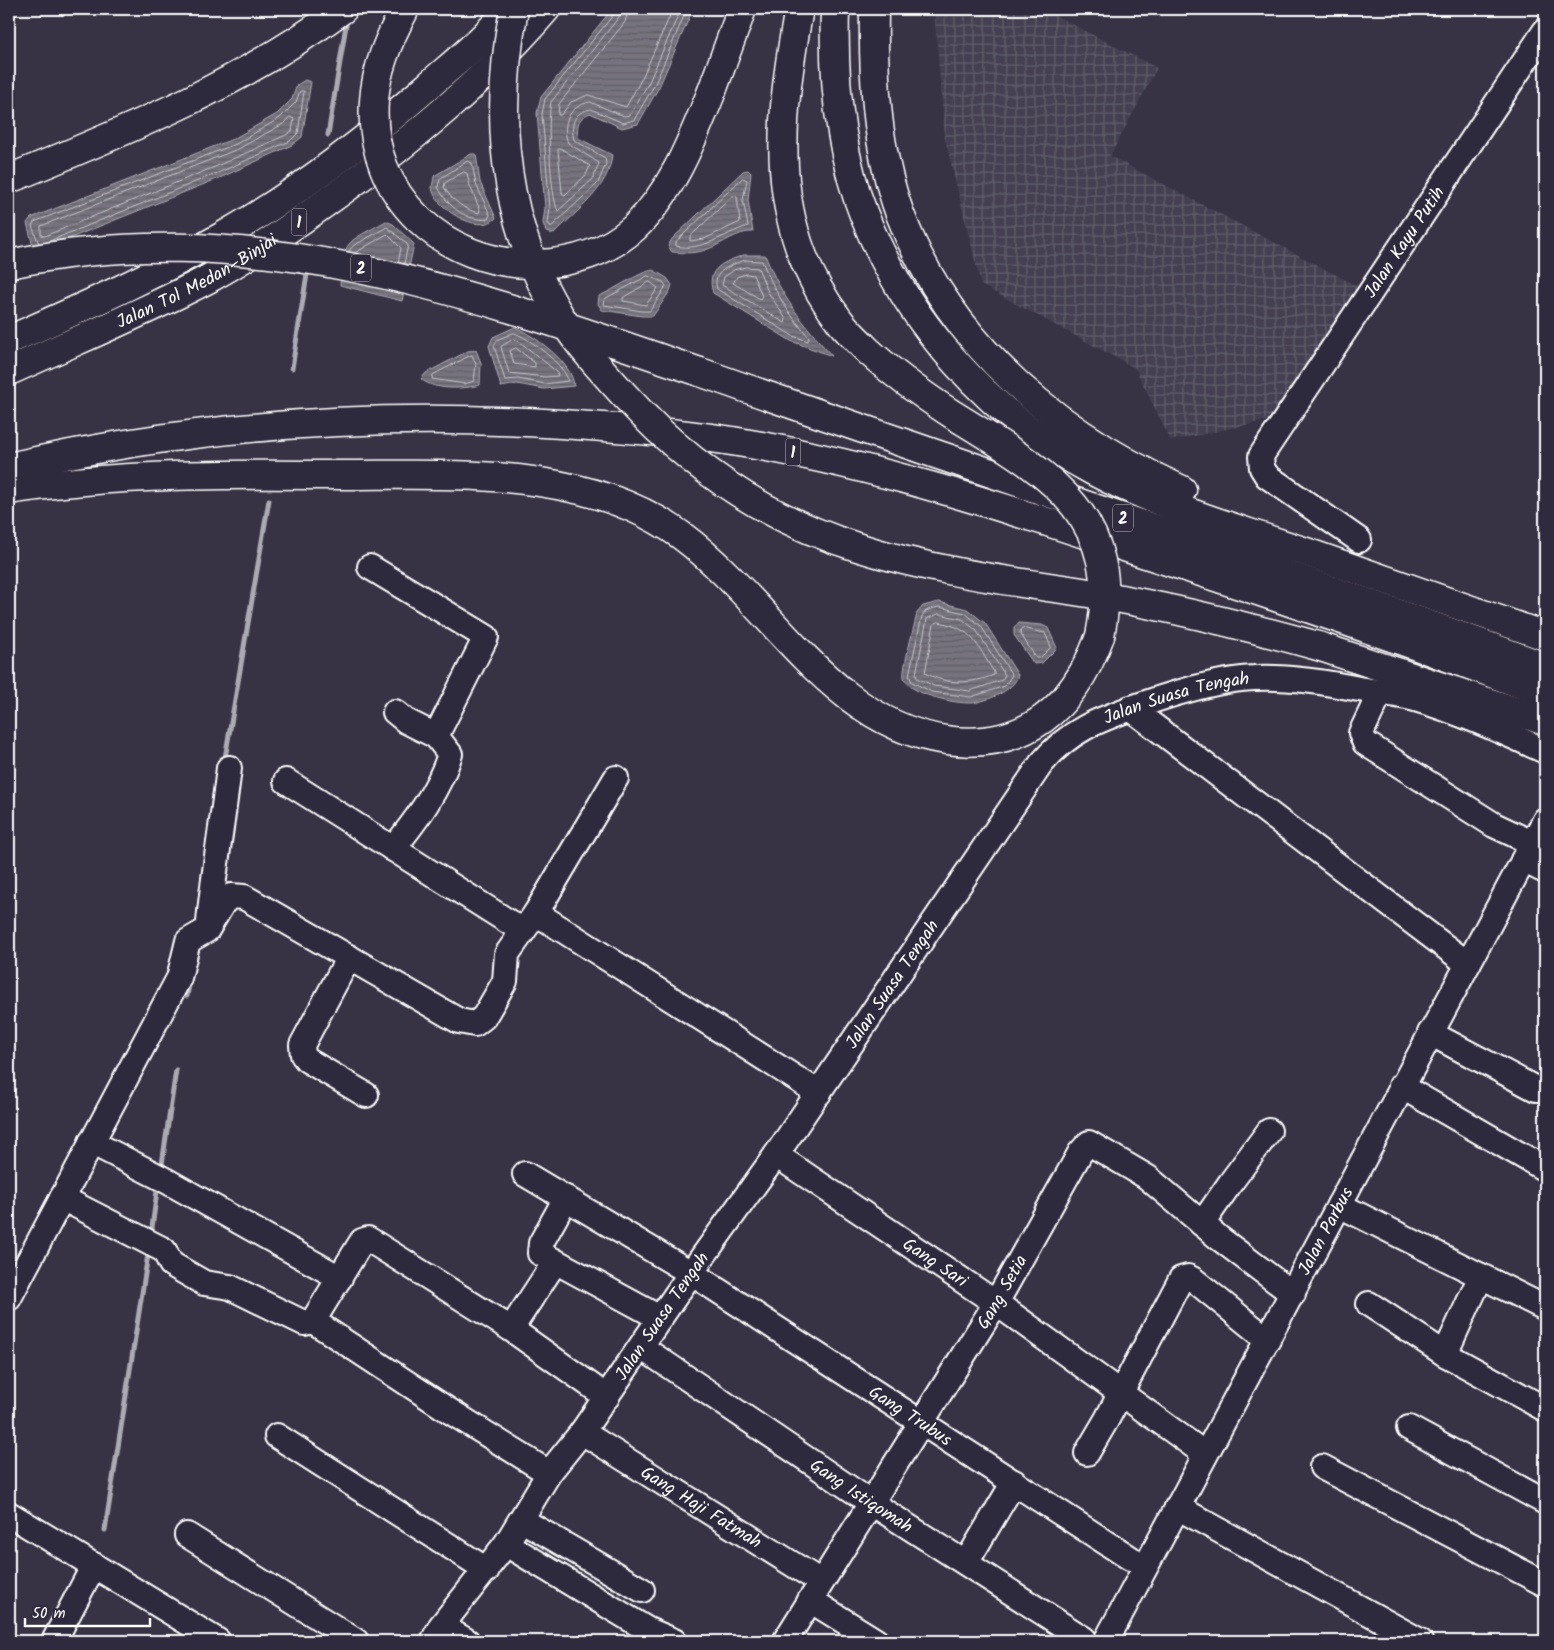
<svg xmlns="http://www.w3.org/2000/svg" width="1554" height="1650" font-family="Kalam,sans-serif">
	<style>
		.industrial { fill: url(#industrial-grid) }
		.water { fill: url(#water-rules); stroke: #adabb2 }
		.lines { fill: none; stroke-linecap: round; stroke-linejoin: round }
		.shore { stroke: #c8c7cc; stroke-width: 1 }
		.stream { stroke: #adabb2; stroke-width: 5 }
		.minor-casing { stroke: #fff; stroke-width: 28 }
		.highway-casing { stroke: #fff; stroke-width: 31 }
		.minor { stroke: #2f2a3d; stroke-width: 24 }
		.highway { stroke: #2f2a3d; stroke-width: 28 }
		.highway-bridge-casing { stroke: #fff; stroke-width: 31; stroke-linecap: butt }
		.highway-bridge { stroke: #2f2a3d; stroke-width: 28 }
		.labels { text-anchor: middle; stroke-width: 4; stroke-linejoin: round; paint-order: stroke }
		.shield { fill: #2f2a3d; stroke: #c1bfc5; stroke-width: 1 }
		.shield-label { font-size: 16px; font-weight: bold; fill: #fff }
		.street-label { font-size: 18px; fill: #fff; stroke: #2f2a3d }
	</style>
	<defs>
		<pattern id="industrial-grid" width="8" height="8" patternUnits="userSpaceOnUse" patternTransform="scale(1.25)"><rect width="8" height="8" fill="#444051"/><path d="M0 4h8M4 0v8" fill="none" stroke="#605d6b"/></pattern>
		<pattern id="water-rules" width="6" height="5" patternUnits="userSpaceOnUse" patternTransform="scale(1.25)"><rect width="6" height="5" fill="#76737f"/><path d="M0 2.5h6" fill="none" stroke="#5f5e63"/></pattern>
	</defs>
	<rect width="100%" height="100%" fill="#373345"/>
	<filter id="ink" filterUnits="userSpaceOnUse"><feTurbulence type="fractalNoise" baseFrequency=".02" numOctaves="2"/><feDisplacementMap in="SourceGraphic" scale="10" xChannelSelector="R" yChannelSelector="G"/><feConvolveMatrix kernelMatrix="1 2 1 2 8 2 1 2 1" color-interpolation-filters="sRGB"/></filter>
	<g filter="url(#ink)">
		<path class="industrial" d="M 934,9 L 1043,9 L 1157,68 L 1110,156 L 1359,287 L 1269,420 L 1171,441 L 1135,368 L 981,285 L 945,139 Z"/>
		<path class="water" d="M 612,9 L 693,9 L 659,87 L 638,124 L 622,128 L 590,113 C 577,119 577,125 578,138 L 612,155 C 609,189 576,211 554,234 L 546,232 L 543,223 L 545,208 L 537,113 L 541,97 Z
			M 305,80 L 311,82 L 302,137 L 292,145 L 222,177 L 38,251 L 33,246 L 27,223 L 31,218 L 233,139 L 277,114 L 292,99 L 297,85 Z
			M 471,154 L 476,154 L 480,182 L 496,218 C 478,236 435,208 432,188 C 432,185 434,179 434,176 Z
			M 748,170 L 751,173 L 748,200 L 753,232 C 737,231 723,244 708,249 C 696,254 684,253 672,252 L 668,246 L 672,239 L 743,171 Z
			M 386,221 L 393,224 L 414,244 L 402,301 L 340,285 C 344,237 346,244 386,221 Z
			M 744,255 L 765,255 C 782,298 802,322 832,356 L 791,341 L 713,293 C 705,268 724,262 744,255 Z
			M 653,270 L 667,278 L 672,285 L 670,291 L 653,316 L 642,316 L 602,310 L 598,304 L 599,296 C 614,290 639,272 653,270 Z
			M 515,327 C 535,336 573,363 574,386 L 544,389 L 517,384 L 501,387 L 489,346 L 493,337 Z
			M 476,350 L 481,363 L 480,385 C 464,389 435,391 421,379 L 426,373 L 468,351 Z
			M 939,602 L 967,609 L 985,623 L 1018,675 C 1014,691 987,701 972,703 C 956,704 906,694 904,677 C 902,669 915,624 917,613 L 923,606 Z
			M 1019,623 L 1042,625 L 1048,628 L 1057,648 L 1042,663 L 1034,664 L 1014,635 L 1014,627 Z"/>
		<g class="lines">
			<path class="shore" d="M 615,9 L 614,14 L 545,99 L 542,114 L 550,208 L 548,223 L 551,227 L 598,183 L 606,164 L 605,158 L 574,140 C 570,124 574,112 591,109 L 623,123 L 634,120 L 655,84 L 687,9
				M 622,9 L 619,17 L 551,102 C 547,120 550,196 558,211 L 593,179 L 599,163 L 568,143 C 561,124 569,106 590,102 L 624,116 L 630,115 L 649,82 L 681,9
				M 629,9 L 625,22 L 559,104 L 558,115 L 561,115 L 571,102 L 588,95 L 626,107 L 642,78 L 673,9
				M 290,117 L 294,119 L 292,131 L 286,135 L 217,166 L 45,236 L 41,235 L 41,226 L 238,149 L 283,124 Z
				M 560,148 L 590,166 L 586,175 L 565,195 L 562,193 L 558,150 Z
				M 468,161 L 472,163 L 476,184 L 490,215 L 488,219 C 467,222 447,206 438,187 L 440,179 Z
				M 464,172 L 467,173 L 470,186 L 480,210 L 479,213 C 465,210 451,200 444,187 L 445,183 Z
				M 743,178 L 747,180 L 743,200 L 748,226 C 723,234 702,252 676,246 L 676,242 Z
				M 733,196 L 737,197 L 740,222 L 704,239 L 690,241 L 690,237 Z
				M 39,244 L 32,226 L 34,222 L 236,144 L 280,118 L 296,102 L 300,91 L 304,91 L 298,133 L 290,141 L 220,172 L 42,244
				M 348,252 L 353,246 L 387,227 L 408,245 L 404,264
				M 355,253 L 387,234 L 401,248 L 398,263
				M 745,260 L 762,261 C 774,290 788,314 809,337 L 808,341 L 793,336 L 717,289 C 711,271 731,265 745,260 Z
				M 746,267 L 758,268 L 768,292 L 786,319 L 785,323 L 722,285 L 724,277 L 734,270 Z
				M 747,274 L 753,275 L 762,296 L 760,299 L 733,283 L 737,277 Z
				M 648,276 L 663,282 L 666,286 L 650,311 L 642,311 L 604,305 L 605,299 Z
				M 650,282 L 658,288 L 646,305 L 623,301 L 623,298 Z
				M 514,333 C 527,336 567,367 568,381 L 545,384 L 518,379 L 505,380 L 494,346 L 497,340 Z
				M 514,339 L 520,342 L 557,372 L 558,376 L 545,377 L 509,373 L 501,347 Z
				M 516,348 L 535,363 L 535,367 L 514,364 L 510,351 Z
				M 472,355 L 476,364 L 474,381 L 465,384 L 432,379 L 433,375 Z
				M 939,607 L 965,613 L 981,626 L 1012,675 L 1005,686 L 971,697 L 932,692 L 912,682 L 909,675 L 922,616 L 926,611 Z
				M 939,614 L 962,619 L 976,630 L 1005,675 L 1002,680 L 970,691 L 934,686 L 917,678 L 916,674 L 927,619 Z
				M 939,622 C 974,629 976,644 994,672 L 994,675 C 971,684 947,685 925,673 L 934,624 Z
				M 1022,628 L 1045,633 L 1051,647 L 1040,658 L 1036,658 L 1020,633 Z"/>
			<path class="stream" d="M 328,135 L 347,19
				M 292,368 L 308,268
				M 224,764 L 269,500
				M 187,996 L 190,979
				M 161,1171 L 176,1070
				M 151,1235 L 158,1184
				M 105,1530 L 149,1248"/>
			<defs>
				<g id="minor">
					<path id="s1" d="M 1359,540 L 1267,476 L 1262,468 L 1261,456 L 1545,31"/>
					<path d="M 370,567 L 486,637 L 436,736"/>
					<path d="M 1380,693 L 1361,733 L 1365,743 L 1494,825 L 1532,843"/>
					<path d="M 1130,708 L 1468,964"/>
					<path d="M 286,781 L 523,931"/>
					<path d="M 393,849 C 417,819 439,790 450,754 L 436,736 L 406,721 L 395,712"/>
					<path d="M 1523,860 L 1545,871"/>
					<path d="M 536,913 L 616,778"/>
					<path d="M 209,922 C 214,870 223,819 229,768"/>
					<path d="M 349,957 L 302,1045 L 303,1055 L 307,1060 L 366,1095"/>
					<path d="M 1430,1033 L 1536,1089"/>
					<path d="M 1401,1086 L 1545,1169"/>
					<path d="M 91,1142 L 165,1180 L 340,1278"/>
					<path id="s2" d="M 776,1155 L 996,1303 L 1205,1454"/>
					<path id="s3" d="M 525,1174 L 691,1273 L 1130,1558"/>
					<path d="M 62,1198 L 156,1246 L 164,1250 L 171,1264 L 204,1283 L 230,1287 L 304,1323 L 313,1321 L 362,1241 L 368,1239 L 511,1329 L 607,1397"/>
					<path d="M 566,1198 L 541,1243 L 540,1253 L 660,1318"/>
					<path d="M 1339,1205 L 1545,1308"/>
					<path d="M 1202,1224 L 1231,1182 L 1269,1131"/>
					<path d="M 9,1298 L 179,978 L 188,941 L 207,930 L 223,903 L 231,896 L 244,897 L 459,1021 L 475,1024 L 484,1017 L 505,981 L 507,954 L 536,913 L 819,1093"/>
					<path d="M 1369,1304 L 1445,1354 L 1545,1409"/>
					<path d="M 313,1321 L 448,1410 L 549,1473"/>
					<path d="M 511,1329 L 555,1262"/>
					<path id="s4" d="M 641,1347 L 873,1504 L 1084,1639"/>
					<path d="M 1445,1354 L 1481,1276"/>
					<path d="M 1409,1428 L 1545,1502"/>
					<path id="s5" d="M 582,1432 L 821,1582"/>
					<path d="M 277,1436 L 487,1570"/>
					<path d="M 1087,1453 L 1107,1419 L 1181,1279 L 1188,1277 L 1194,1280 L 1268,1340"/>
					<path d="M 1322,1467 L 1545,1584"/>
					<path d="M 1177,1507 L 1420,1641"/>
					<path d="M 9,1514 L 218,1641"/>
					<path d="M 522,1520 L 642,1590"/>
					<path d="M 187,1535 L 356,1641"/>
					<path d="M 506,1544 L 648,1630 L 674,1641"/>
					<path d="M 966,1563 L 1014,1482"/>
					<path d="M 810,1600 L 876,1641"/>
					<path d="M 441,1626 L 467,1641"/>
					<path d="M 54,1641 L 94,1565"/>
					<path id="s6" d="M 433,1641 L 441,1626 L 506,1544 L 549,1473 L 582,1432 L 691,1273 L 776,1155 L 1041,764 C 1070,729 1101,719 1143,704 C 1175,693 1221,679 1254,678 C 1288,676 1325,682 1359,689 C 1378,692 1397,694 1415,699 C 1460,712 1503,732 1545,751"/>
					<path id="s7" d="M 785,1641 L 996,1303 L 1080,1153 L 1089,1143 L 1147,1177 L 1219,1238 L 1293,1294"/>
					<path id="s8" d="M 1106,1641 L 1545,820"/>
				</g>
				<g id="highway">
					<path d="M 799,9 C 779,118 766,225 839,320 C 846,330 856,338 865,348"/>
					<path d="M 835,9 C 833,77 838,150 864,215 C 907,323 990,416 1093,471 C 1159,506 1233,527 1303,551 C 1384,579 1465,608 1545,636"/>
					<path d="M 874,9 C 873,77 876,149 900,214 C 950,346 1058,433 1182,490"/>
					<path d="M 712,91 L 742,9"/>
					<path d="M 9,179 C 128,130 238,86 343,9"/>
					<path d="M 9,340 C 81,308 154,276 223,236 C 296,194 364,142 427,87 C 455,62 486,38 509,9"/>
					<path id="s9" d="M 9,371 C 75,341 144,313 208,279 C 257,252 304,219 350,185 C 420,133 489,76 546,9"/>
					<path d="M 700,372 C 981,472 1265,563 1545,667"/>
					<path d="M 9,467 C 190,425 375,412 561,424 C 624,428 688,433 750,444 C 876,466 997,505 1118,545 C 1261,591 1404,640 1545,693"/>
					<path d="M 9,490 C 115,474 222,474 329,475 C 445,476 583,463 682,536 C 770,601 831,724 946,740 C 1026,751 1074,707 1100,636"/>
					<path d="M 1318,646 L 1545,721"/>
				</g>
			</defs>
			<use href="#minor" class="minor-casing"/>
			<use href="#highway" class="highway-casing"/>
			<use href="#minor" class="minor"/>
			<use href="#highway" class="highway"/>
			<defs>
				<path id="highway-bridge" d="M 405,9 C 389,38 376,68 374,101 C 367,196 445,266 537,264 C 572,263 607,252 634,228 C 673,191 692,140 712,91
					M 514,9 C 494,115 502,222 560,316 C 579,346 603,372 627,398 C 691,468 767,519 857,547 C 932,571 1010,581 1088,593 C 1166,606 1242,625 1318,646
					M 9,264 C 252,212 473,294 700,372
					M 865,348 C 892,373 921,394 952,414 C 1042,470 1125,512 1100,636"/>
			</defs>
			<use href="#highway-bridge" class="highway-bridge-casing"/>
			<use href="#highway-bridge" class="highway-bridge"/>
		</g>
	</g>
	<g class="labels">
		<g class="shield">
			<rect x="291.5" y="208.5" width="15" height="27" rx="4"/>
			<rect x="351" y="254.5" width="20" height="27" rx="4"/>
			<rect x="785.5" y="438.5" width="15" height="27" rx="4"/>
			<rect x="1113" y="504.5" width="20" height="27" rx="4"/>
		</g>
		<g class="shield-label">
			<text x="299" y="228">1</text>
			<text x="361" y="274">2</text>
			<text x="793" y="458">1</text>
			<text x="1123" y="524">2</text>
		</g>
		<g class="street-label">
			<text dy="6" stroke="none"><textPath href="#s1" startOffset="391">Jalan Kayu Putih</textPath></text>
			<text dy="6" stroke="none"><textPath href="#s9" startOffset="208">Jalan Tol Medan–Binjai</textPath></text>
			<text dy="6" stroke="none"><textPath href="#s6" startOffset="1222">Jalan Suasa Tengah</textPath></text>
			<text dy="6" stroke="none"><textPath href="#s6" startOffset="802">Jalan Suasa Tengah</textPath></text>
			<text dy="6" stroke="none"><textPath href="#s8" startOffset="465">Jalan Parbus</textPath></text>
			<text dy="6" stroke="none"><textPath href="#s2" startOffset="192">Gang Sari</textPath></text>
			<text dy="6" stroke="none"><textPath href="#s7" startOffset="411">Gang Setia</textPath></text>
			<text dy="6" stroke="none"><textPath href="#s6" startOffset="398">Jalan Suasa Tengah</textPath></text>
			<text dy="6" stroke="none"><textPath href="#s3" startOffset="455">Gang Trubus</textPath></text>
			<text dy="6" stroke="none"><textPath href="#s4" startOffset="266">Gang Istiqomah</textPath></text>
			<text dy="6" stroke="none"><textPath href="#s5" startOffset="141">Gang Haji Fatmah</textPath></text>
		</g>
	</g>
	<rect width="1554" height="1650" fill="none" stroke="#2f2a3d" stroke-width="30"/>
	<rect x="15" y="15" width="1524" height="1620" fill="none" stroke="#fff" stroke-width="2" filter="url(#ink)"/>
	<path d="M25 1618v8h125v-8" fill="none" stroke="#ffffff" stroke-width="2.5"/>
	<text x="32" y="1618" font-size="15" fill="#ffffff" stroke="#2f2a3d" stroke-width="4" paint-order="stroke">50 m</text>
</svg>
